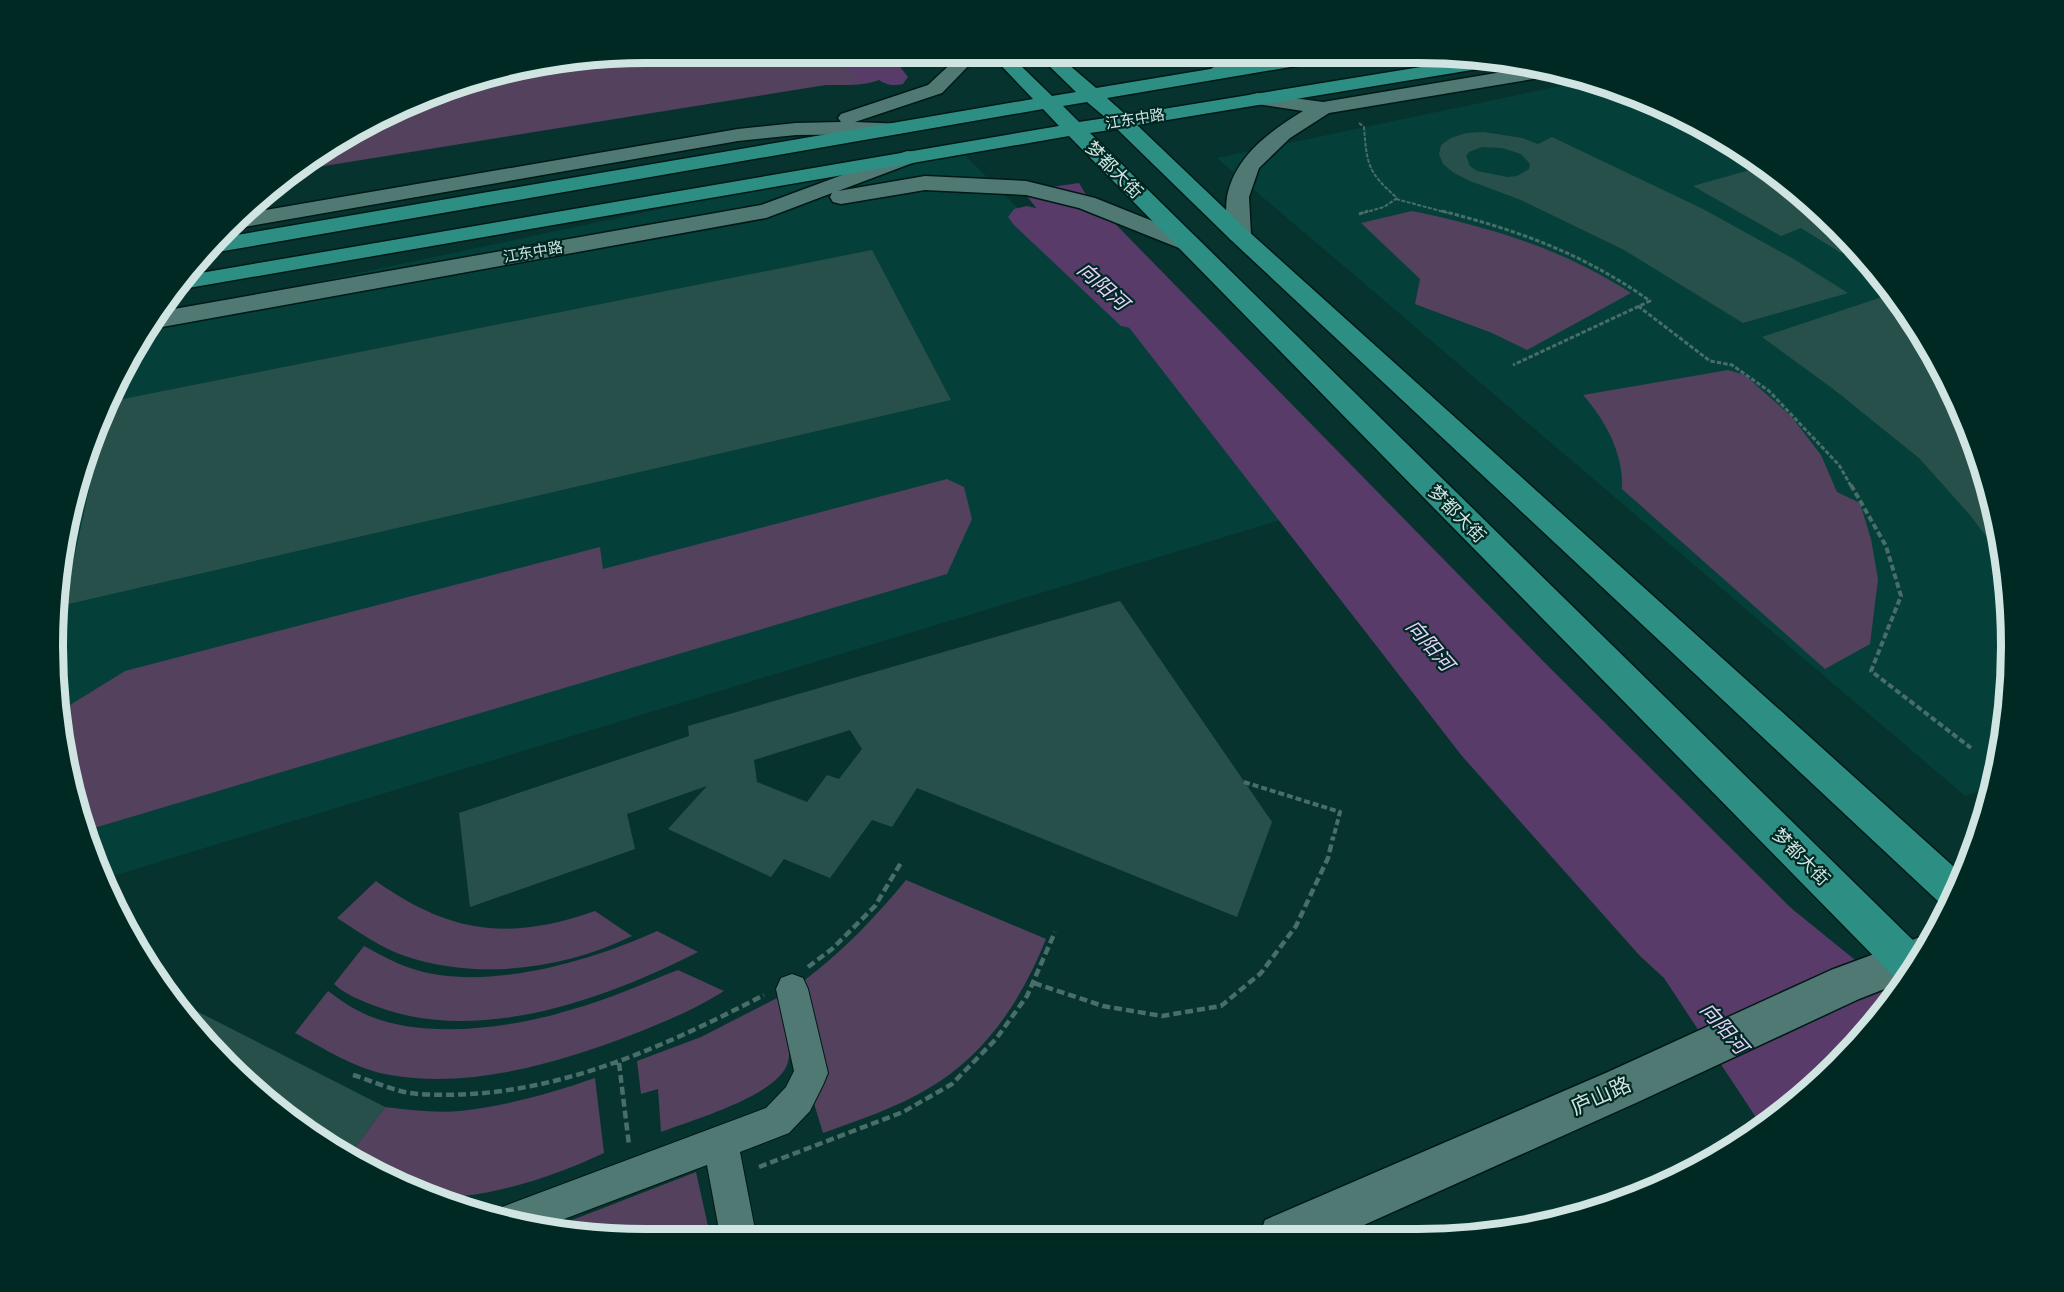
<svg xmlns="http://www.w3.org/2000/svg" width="2064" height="1292" font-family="Ubuntu,'Noto Sans SC',sans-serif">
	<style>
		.built { fill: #053f39 }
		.green { fill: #53415d }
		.water { fill: #583b69 }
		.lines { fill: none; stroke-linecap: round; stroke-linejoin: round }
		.river { fill: #583b69; fill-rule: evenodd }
		.building { fill: #28504b; fill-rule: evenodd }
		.street-casing { stroke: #001916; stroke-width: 2 }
		.secondary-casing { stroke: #001916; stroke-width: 3 }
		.primary-casing { stroke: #001916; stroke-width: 3 }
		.path-far3 { stroke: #496d69; stroke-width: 2; stroke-dasharray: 4 1.5; stroke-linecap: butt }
		.path-far2 { stroke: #496d69; stroke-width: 3; stroke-dasharray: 4.5 2; stroke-linecap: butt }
		.path-far1 { stroke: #496d69; stroke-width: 4; stroke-dasharray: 6 3; stroke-linecap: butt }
		.path { stroke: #496d69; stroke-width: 4.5; stroke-dasharray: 8 4; stroke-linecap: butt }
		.street { fill: #507973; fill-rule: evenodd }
		.secondary { fill: #507973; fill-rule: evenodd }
		.primary { fill: #2d8f84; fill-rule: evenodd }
		.labels { text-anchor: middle; stroke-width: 4.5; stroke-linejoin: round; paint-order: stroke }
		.far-street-label { font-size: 15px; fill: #d0e5e2; stroke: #002924 }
		.street-label { font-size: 18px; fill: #d0e5e2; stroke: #002924 }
		.water-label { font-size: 20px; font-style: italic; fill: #ebcffc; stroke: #002924 }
		.near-street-label { font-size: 21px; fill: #d0e5e2; stroke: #002924 }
		.rim { fill: none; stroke: #d0e5e2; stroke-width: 8 }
	</style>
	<rect width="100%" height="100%" fill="#07332e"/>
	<path class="built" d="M 1584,81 L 1645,98 L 1780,175 L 1864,255 L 1932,350 L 1980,456 L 2006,569 L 2010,685 L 1994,786 L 1965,796 L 1217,158 Z
		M 959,149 L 1027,217 L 1170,347 L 1313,510 L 103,879 L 73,800 L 53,646 L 64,531 L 84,455 L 132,350 L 155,316 L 907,157 Z"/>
	<path class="green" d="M 568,58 L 910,58 C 884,87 861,85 826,85 L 293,171 L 316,153 L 456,84 Z
		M 1412,211 C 1490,227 1563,249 1631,293 L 1527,350 L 1492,333 L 1415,304 L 1420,279 L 1361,223 Z
		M 1728,370 L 1745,375 L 1791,416 L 1821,455 L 1837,492 L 1860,503 L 1871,539 L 1878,579 L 1870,644 L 1825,669 L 1622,489 C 1624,455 1606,421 1583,395 Z
		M 947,479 L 964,487 L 972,519 L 947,574 L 84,831 L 73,800 L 61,713 L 70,705 L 125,671 L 600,547 L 603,569 Z
		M 906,880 L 1046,939 C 1022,999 986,1055 929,1088 C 896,1108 859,1120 823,1133 L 812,1097 L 801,983 C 841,953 874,919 906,880 Z
		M 376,881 C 451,934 509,941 595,911 L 632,936 C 564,969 478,981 405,956 C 381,948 359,932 337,918 Z
		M 657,931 L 698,952 C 606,999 480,1045 378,1007 C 362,1001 346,995 334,984 L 364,946 C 379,954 393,962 410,968 C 483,993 589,962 657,931 Z
		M 678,970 L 724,991 C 696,1009 664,1022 634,1034 C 558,1063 472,1089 390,1075 C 355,1069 325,1049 295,1033 L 328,991 C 340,1000 353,1009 367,1015 C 424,1040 512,1028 570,1010 C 607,1000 642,984 678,970 Z
		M 779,997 C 784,1017 793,1041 788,1062 C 780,1095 692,1120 661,1132 L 658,1089 L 641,1094 L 637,1061 L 701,1037 Z
		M 595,1078 L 604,1153 C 559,1174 512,1190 463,1196 C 454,1197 444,1200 435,1199 C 412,1196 371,1167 350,1154 L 385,1107 C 410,1110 435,1113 460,1111 C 506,1106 552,1093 595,1078 Z
		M 696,1172 L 710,1235 L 569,1234 L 549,1229 Z"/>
	<path class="water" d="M 838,58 L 904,58 L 905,59 C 895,70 875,85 860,83 Z
		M 1079,183 L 1085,193 L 1549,667 L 1791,908 L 1897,994 L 1889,1008 L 1809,1092 L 1761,1125 L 1664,978 L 1640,956 L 1462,756 L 1023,191 Z"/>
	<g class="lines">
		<path class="river" d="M 861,58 L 893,58 L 908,77 L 903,84 C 881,89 873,75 861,58 Z
			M 1027,206 L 1040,209 L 1151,308 L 1157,317 L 1151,326 L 1136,329 L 1121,326 L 1014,225 L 1008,217 L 1014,209 Z"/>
	</g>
	<path class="building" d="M 1484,132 L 1522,138 L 1538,144 L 1552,137 L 1703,209 L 1792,258 L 1848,293 L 1743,323 L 1624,250 L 1521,200 L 1470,181 L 1454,173 L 1443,164 L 1439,154 L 1441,145 L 1451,138 L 1466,133 ZM 1482,147 L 1502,148 L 1521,154 L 1530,164 L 1529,169 L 1517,176 L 1508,177 L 1477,171 L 1470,166 L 1466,156 L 1469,152 Z
		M 1764,166 L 1780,175 L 1858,249 L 1841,253 L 1801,228 L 1781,236 L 1693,186 Z
		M 872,250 L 951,400 L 64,605 L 108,402 Z
		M 1882,297 L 1905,311 L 1932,350 L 1980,456 L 2005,561 L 1970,515 L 1919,458 L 1832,388 L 1762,337 Z
		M 1120,601 L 1272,822 L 1237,917 L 917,788 L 892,827 L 872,820 L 830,878 L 784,859 L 771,877 L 668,829 L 707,786 L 627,814 L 635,849 L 470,907 L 459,813 L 689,736 L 688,726 ZM 850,730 L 862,749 L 839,779 L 827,775 L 807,802 L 757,782 L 754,760 Z
		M 169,997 L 385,1107 L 350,1154 L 284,1117 L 200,1038 Z"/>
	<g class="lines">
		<defs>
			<path id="street" d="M 792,974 L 803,978 L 808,989 L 828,1073 L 823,1085 L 810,1111 L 789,1133 L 740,1152 L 756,1235 L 720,1235 L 707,1165 L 543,1227 L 499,1216 L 502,1207 L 515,1202 L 766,1108 L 786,1087 L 794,1071 L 776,989 L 781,978 Z"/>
			<path id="secondary" d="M 957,58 L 976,58 L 942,93 L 855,122 L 905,124 L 908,128 L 905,132 L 898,134 L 796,135 L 738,141 L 233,229 L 228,228 L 242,214 L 738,129 L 796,123 L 841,122 L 838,118 L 841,114 L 928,85 Z
				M 1226,58 L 1247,58 L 1221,78 L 1207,78 L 1204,74 Z
				M 1532,67 L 1553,73 L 1545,77 L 1329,113 L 1290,138 L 1259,168 L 1249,197 L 1251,235 L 1247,240 L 1239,242 L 1231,240 L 1227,235 C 1227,223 1225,209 1227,197 C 1235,156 1269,132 1303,111 L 1250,103 L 1247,99 L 1250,95 L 1257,93 L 1323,102 Z
				M 907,151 L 915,152 L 918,157 L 915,162 L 838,191 L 925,176 L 1026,181 L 1095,198 L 1195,238 L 1199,243 L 1195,248 L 1187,250 L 1179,248 L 1079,208 L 1026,195 L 925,190 L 841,204 L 833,202 L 830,197 L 832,193 L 766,218 L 151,329 L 147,327 L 157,312 L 761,205 Z
				M 1920,937 L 1930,941 L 1905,981 L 1859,999 L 1638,1102 L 1335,1238 L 1259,1237 L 1265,1220 L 1608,1072 L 1831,970 Z"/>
			<path id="primary" d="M 994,58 L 1013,58 L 1052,96 L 1076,92 L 1041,58 L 1061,58 L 1096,88 L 1277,58 L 1317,58 L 1315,62 L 1308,64 L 1107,98 L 1126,115 L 1476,58 L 1495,58 L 1510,61 L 1502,65 L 1137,125 L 1247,230 L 1963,875 L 1950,908 L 1942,905 L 1231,240 L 1117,129 L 1090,133 L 1924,951 L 1904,984 L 1899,982 L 1069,136 L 171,291 L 183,276 L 1059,126 L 1043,109 L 212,253 L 206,252 L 219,238 L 1033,99 ZM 1087,102 L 1106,118 L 1079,122 L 1063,106 Z"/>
		</defs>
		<use href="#street" class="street-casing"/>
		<use href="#secondary" class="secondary-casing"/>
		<use href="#primary" class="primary-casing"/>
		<path class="path-far3" d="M 1359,123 L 1364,127 C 1367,166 1368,172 1397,198 L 1384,207 L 1363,213
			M 1396,199 L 1448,213"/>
		<path class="path-far2" d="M 1442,211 C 1520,231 1584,254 1650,301 L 1513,365
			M 1359,214 L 1368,211
			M 1638,306 L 1710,361 L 1732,365 L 1769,391 L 1839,465 L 1851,486"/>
		<path class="path-far1" d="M 1851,485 L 1886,546 L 1901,596 L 1871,671 L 1971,748
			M 1244,782 L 1340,812 L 1333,839"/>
		<path class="path" d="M 808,967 L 832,949 L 875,906 L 902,861
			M 1034,983 L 1103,1006 L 1162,1016 L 1221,1006 L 1261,973 L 1296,926 L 1328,858 L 1333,837
			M 619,1063 L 629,1145
			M 353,1075 C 373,1081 397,1093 419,1094 C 543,1102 656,1051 764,995
			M 759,1167 L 903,1112 L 952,1084 L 996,1039 L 1027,996 L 1055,932"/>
		<use href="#street" class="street"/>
		<use href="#secondary" class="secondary"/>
		<use href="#primary" class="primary"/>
	</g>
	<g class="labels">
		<g class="far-street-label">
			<text transform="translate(1135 119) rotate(-9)" y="5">江东中路</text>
			<text transform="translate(533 252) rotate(-10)" y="5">江东中路</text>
		</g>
		<g class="street-label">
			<text transform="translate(1114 170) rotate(45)" y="6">梦都大街</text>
			<text transform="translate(1457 514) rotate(45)" y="6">梦都大街</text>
			<text transform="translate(1801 857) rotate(45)" y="6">梦都大街</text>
		</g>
		<g class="water-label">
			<text transform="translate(1103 286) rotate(42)" y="7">向阳河</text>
			<text transform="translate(1430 645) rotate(49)" y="7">向阳河</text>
			<text transform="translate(1724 1028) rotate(49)" y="7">向阳河</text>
		</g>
		<g class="near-street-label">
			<text transform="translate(1601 1096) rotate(-24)" y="7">庐山路</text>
		</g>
	</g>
	<path d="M0 0H2064V1292H0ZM646 63H1418A583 583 0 0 1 2001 646V646A583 583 0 0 1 1418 1229H646A583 583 0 0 1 63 646V646A583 583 0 0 1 646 63Z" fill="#002924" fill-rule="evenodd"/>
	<path class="rim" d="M646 63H1418A583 583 0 0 1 2001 646V646A583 583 0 0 1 1418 1229H646A583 583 0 0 1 63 646V646A583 583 0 0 1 646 63Z"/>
</svg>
